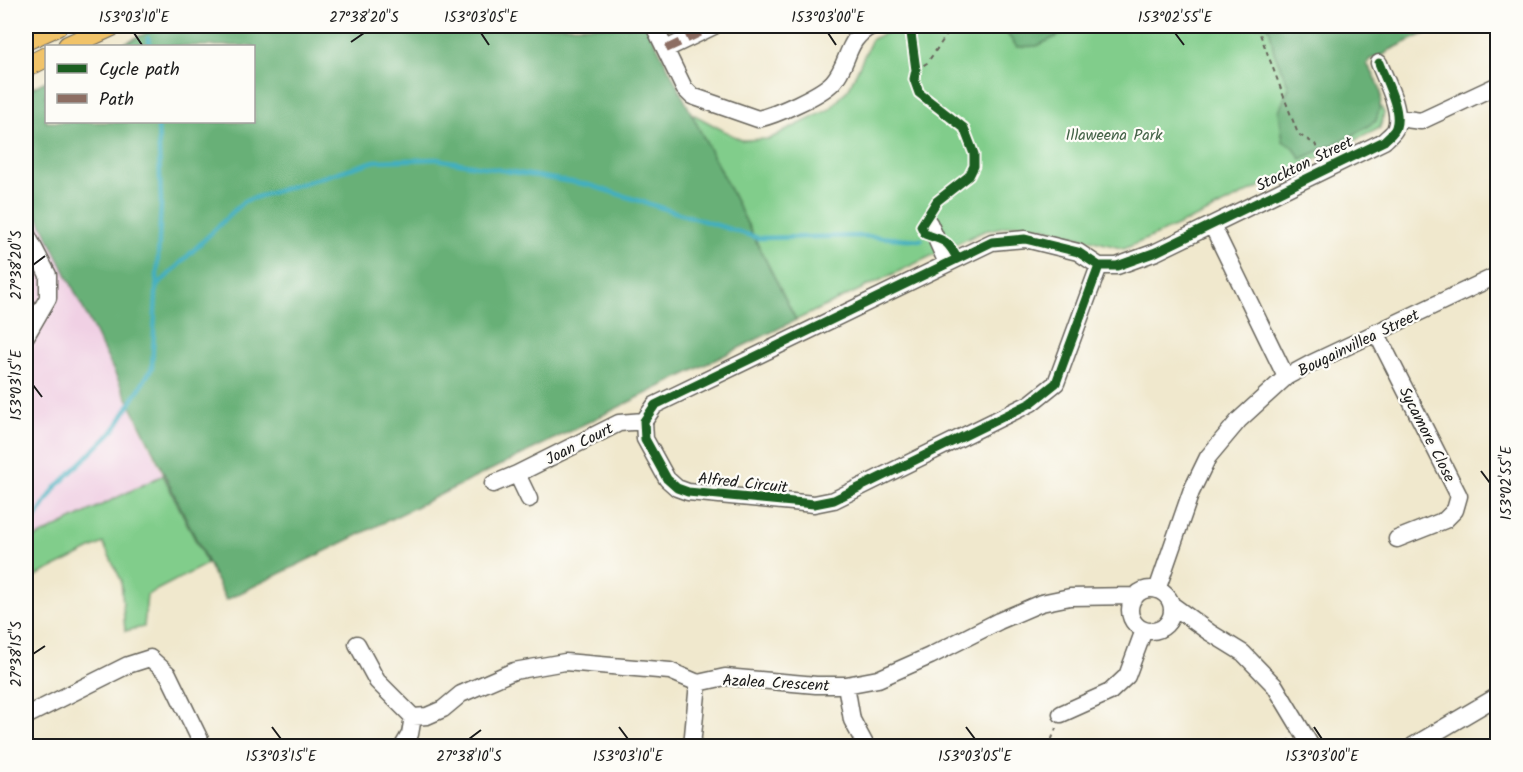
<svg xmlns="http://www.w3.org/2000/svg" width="1523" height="772" font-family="Kalam,sans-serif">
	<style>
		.built { fill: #f0d0e4 }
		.green { fill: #81cd8b; stroke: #4e7454; stroke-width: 1.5 }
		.forest { fill: #68b077; stroke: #42664a; stroke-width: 1.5 }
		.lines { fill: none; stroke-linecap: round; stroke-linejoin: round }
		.stream { stroke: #42afbf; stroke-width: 4.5 }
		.minor-casing { stroke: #66635a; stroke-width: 19 }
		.major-casing { stroke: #66635a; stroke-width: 22 }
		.path { stroke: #66635a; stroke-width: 2; stroke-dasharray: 4.5 4.5; stroke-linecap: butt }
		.minor { stroke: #fff; stroke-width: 16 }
		.major { stroke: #f1c369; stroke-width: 20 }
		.quiet { stroke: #8d6e63; stroke-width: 8; stroke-dasharray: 15 8; stroke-linecap: butt }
		.cycleway-casing { stroke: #fdfcf7; stroke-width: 13 }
		.cycleway { stroke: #1b5e20; stroke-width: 9 }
		.ticks { fill: none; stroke: #1c1c1c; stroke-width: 2 }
		.labels { text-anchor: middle; stroke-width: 4.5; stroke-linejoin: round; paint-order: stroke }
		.park-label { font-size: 16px; fill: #446348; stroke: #fdfcf7 }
		.street-label { font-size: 16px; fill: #1c1c1c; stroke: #fdfcf7 }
		.neatline { fill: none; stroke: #1c1c1c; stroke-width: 2 }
		.ticks-label { font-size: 15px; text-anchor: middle; fill: #1c1c1c }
	</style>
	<rect width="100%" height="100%" fill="#fdfcf7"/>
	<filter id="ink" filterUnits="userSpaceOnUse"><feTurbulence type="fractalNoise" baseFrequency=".0167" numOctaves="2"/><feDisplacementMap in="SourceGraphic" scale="12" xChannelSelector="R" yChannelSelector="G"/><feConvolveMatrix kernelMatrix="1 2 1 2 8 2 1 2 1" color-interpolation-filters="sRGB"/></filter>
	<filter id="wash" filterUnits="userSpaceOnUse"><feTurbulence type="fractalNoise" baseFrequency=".008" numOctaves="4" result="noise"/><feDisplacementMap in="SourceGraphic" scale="24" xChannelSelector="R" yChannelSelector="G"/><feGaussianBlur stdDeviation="1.35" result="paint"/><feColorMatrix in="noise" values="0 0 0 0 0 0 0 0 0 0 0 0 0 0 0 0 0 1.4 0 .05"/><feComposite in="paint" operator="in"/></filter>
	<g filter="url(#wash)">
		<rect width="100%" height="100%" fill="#f0e8cd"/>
		<path class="built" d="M 26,192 L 163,475 L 26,542 Z"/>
		<path class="green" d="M 901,26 L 1281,26 L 1363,70 L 1384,113 L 1380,128 L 1206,213 L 1124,249 L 1045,228 L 1017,224 L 984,231 L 796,320 L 691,113 L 741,140 L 769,139 L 830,109 L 849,88 L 872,39 Z
			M 163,475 L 207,564 L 147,595 L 144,627 L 125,631 L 121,580 L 103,543 L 26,581 L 26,542 Z"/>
		<path class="forest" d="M 161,26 L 647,26 L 796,320 L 226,600 L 26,192 L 26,91 L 46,81 L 46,122 L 254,122 L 254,46 L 118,46 Z
			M 1001,26 L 1078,26 L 1037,46 L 1017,47 Z
			M 1267,26 L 1441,26 L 1390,50 L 1381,57 L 1370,59 L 1367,64 C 1383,89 1385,93 1376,121 L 1355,134 L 1301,159 L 1294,148 L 1283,141 L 1279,111 L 1289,87 L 1274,52 L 1270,31 Z"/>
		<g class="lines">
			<path class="stream" d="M 148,38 L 151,46
				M 156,287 L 244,201 L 375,161 L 436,159 L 589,185 L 758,238 L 862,236 L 921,240
				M 26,533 L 55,488 L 114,430 L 152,368 L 161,203 L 158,122"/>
		</g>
	</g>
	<g filter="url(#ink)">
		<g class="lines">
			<defs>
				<path id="minor" d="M 654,26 L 684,88 L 692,96 L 758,119 C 776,115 821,95 833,82 C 850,63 845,39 872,26
					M 666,49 L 714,26
					M 1398,118 L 1421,121 L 1498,85
					M 929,223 L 947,263
					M 1212,225 L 1286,377
					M 26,233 L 48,275 L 48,298 L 26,336
					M 1099,266 L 1056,383 L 1031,403 L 834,500 L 814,504 L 688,492 L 677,488 L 667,479 L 645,439 L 644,421 L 655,405 L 992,242 L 1025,239 L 1078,252 L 1099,266 L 1117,266 L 1156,252 L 1384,141 C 1388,137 1395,132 1396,127 C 1402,110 1385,79 1379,63
					M 1376,332 L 1459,496 L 1455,510 L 1445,520 L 1397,539
					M 517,474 L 619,423 L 644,421
					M 493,484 L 517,474 L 529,499
					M1130 610a21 21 0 1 1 42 0a21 21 0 1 1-42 0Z
					M 1157,590 L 1191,492 L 1208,457 L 1239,420 L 1286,377 L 1312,363 L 1498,275
					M 1172,605 L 1209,632 L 1243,653 L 1275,686 L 1311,746
					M 357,644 L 377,681 L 413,717
					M 846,685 L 852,720 L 866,746
					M 1061,714 L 1110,692 L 1127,676 L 1144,630
					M 26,716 L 128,665 L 150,658 L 168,674 L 203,746
					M 403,746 L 410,734 L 413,717 L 427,716 L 443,709 L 461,694 L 514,671 L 565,662 L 670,671 L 698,683 L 725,677 L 816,685 L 846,685 L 878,679 L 930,656 L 999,621 L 1041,603 L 1070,597 L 1136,596
					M 692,746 L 698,683
					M 1413,746 L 1498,696"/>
				<path id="major" d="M 26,40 L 57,26
					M 68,46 L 112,26
					M 26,67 L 46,57"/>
			</defs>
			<use href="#minor" class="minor-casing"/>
			<use href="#major" class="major-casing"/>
			<path class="path" d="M 1257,26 L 1298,134 L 1315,144 L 1320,154
				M 916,70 L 927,63 L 953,26
				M 1046,746 L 1050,744 L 1056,728
				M 1280,746 L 1290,740"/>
			<use href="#minor" class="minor"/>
			<use href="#major" class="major"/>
			<path class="quiet" d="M 666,49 L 714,26"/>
			<defs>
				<path id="cycleway" d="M 910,26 L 916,70 L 914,79 L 919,93 L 964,128 L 974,154 L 974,166 L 969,176 L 937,201 L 921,226 L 925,234 C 945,242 946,238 957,258
					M 1099,266 L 1056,383 L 1031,403 L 834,500 L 814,504 L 688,492 L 677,488 L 667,479 L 645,439 L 644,421 L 655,405 L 992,242 L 1025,239 L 1078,252 L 1099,266 L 1117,266 L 1156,252 L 1384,141 C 1388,137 1395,132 1396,127 C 1402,110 1385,79 1379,63"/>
			</defs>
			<use href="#cycleway" class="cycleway-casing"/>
			<use href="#cycleway" class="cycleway"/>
		</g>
	</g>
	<path class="ticks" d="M 134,33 L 142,45M 481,33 L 489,45M 828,33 L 836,45M 1175,33 L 1184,45M 351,42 L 364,33M 33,265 L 45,256M 33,385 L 42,397M 1481,471 L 1490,483M 33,654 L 45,646M 272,727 L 281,739M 619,727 L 628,739M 966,727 L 975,739M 1314,727 L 1322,739M 469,739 L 481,730"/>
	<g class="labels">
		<g class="park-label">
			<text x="1114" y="140">Illaweena Park</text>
		</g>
		<g class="street-label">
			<text transform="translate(1304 163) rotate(-26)" y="6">Stockton Street</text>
			<text transform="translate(1358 342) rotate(-26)" y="6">Bougainvillea Street</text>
			<text transform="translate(1428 434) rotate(63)" y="6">Sycamore Close</text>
			<text transform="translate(579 443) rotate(-27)" y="6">Joan Court</text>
			<text transform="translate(743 482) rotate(6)" y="6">Alfred Circuit</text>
			<text transform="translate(776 682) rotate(3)" y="6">Azalea Crescent</text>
		</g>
	</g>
	<rect width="1523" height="772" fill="none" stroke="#fdfcf7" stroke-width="66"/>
	<rect x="45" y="45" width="210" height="78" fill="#fdfcf7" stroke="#a3a29f" stroke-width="1.5"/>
	<rect x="57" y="64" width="30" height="9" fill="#1b5e20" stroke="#a3a29f" stroke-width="1.5"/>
	<text x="99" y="75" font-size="18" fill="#1c1c1c">Cycle path</text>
	<rect x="57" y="94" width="30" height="9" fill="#8d6e63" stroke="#a3a29f" stroke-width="1.5"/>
	<text x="99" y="105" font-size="18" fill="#1c1c1c">Path</text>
	<rect x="33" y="33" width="1457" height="706" class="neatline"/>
	<g class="ticks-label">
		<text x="134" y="22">153°03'10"E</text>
		<text x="364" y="22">27°38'20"S</text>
		<text x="481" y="22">153°03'05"E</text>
		<text x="828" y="22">153°03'00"E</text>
		<text x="1175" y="22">153°02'55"E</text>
		<text transform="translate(16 265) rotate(-90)" y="5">27°38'20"S</text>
		<text transform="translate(16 385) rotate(-90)" y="5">153°03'15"E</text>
		<text transform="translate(1506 483) rotate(-90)" y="5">153°02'55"E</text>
		<text transform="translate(16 654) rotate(-90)" y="5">27°38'15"S</text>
		<text x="281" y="761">153°03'15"E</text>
		<text x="469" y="761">27°38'10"S</text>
		<text x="628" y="761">153°03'10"E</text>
		<text x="975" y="761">153°03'05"E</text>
		<text x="1322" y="761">153°03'00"E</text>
	</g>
</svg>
